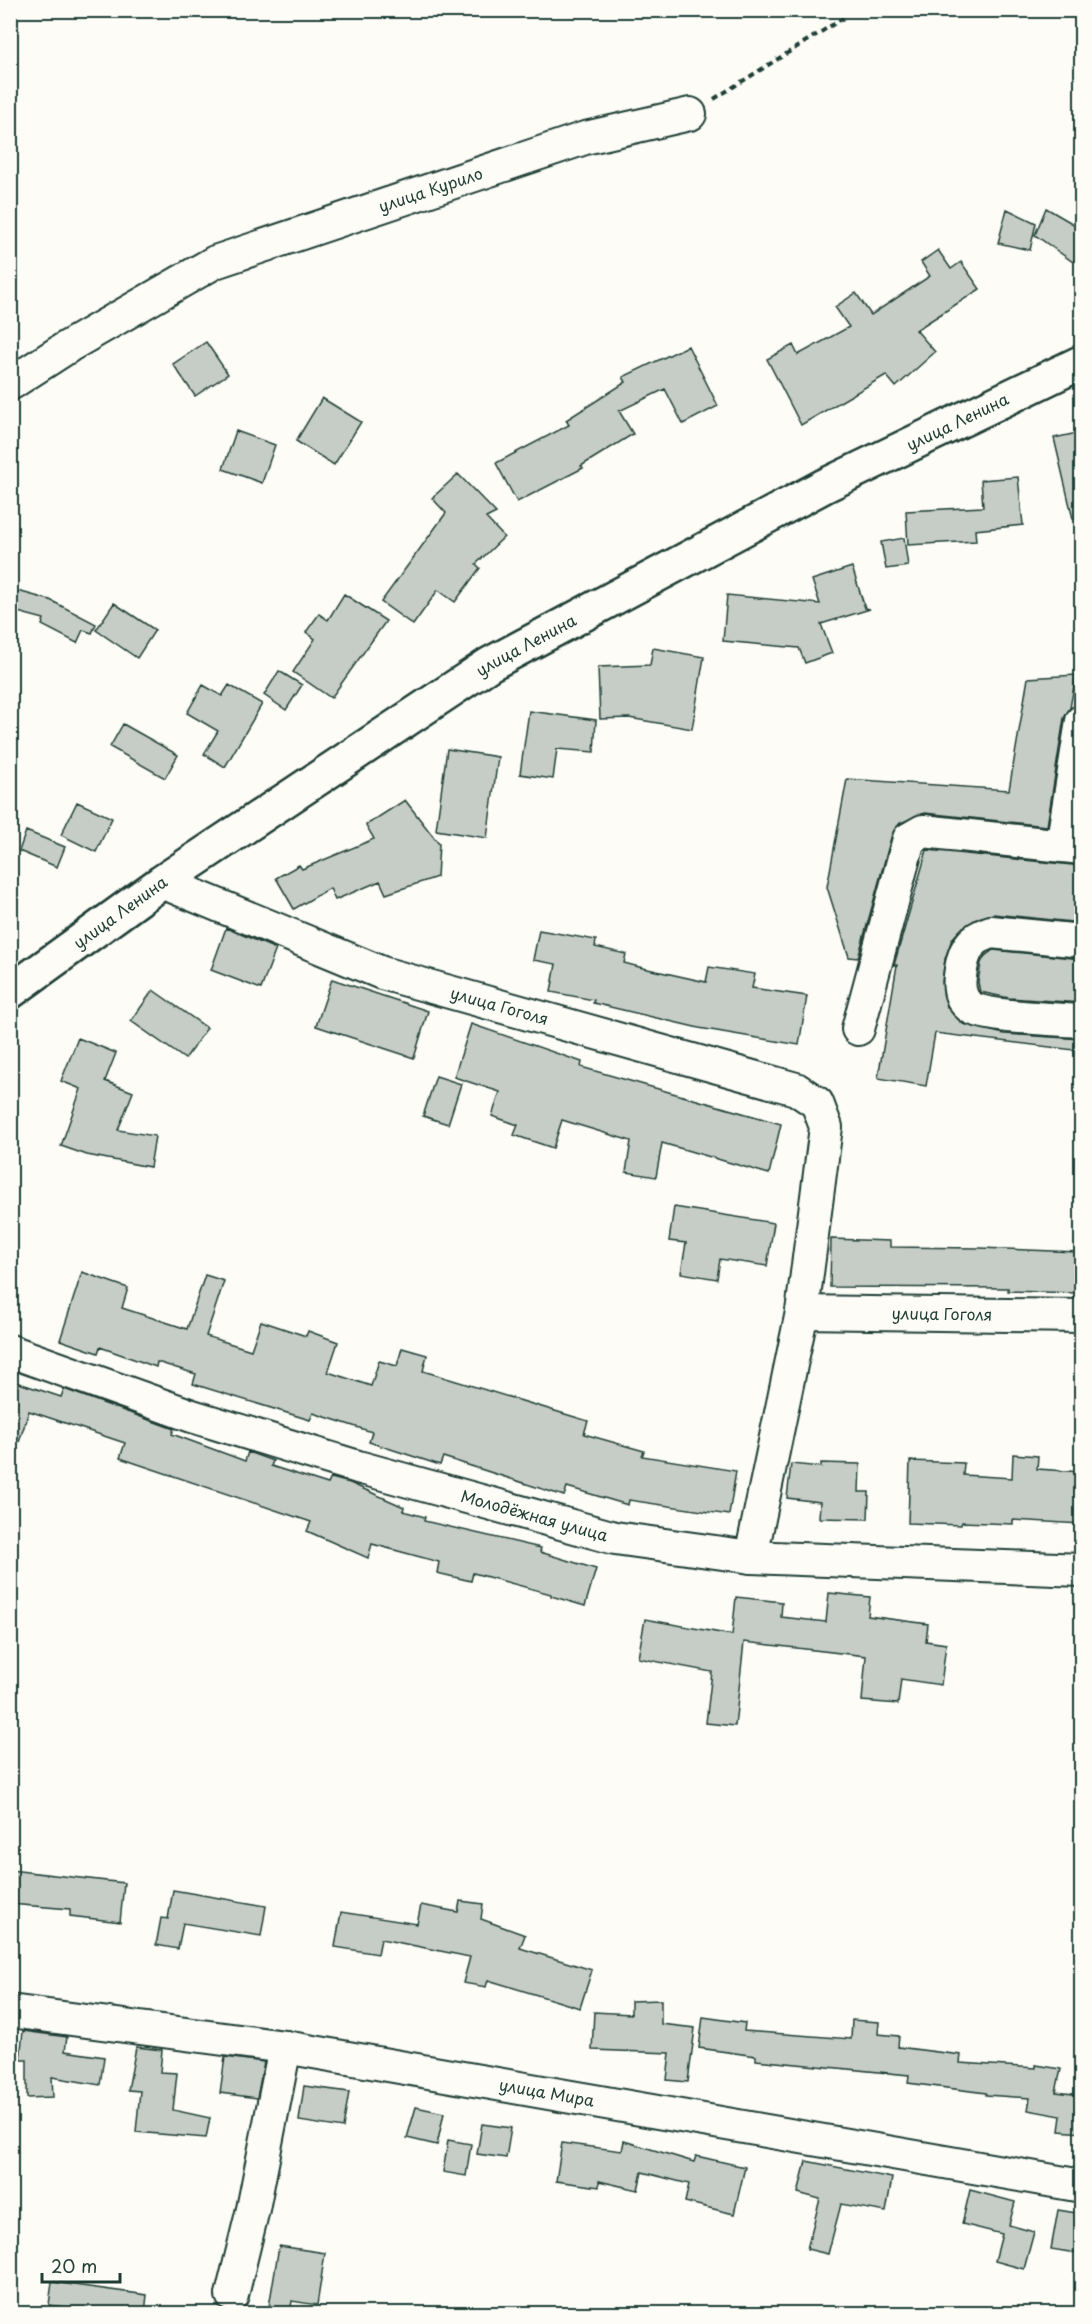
<svg xmlns="http://www.w3.org/2000/svg" width="1092" height="2324" font-family="'Playpen Sans',sans-serif">
	<style>
		.building { fill: #c6cdc7; stroke: #1f3d34; stroke-width: 1.5 }
		.lines { fill: none; stroke-linecap: round; stroke-linejoin: round }
		.minor-casing { stroke: #1f3d34; stroke-width: 36 }
		.major-casing { stroke: #1f3d34; stroke-width: 38 }
		.path { stroke: #1f3d34; stroke-width: 4; stroke-dasharray: 6 4.5; stroke-linecap: butt }
		.minor { stroke: #fdfcf7; stroke-width: 32 }
		.major { stroke: #fdfcf7; stroke-width: 33 }
		.labels { text-anchor: middle; stroke-width: 4.5; stroke-linejoin: round; paint-order: stroke }
		.street-label { font-size: 16px; fill: #1f3d34; stroke: #fdfcf7 }
	</style>
	<rect width="100%" height="100%" fill="#fdfcf7"/>
	<filter id="ink" filterUnits="userSpaceOnUse"><feTurbulence type="fractalNoise" baseFrequency=".0167" numOctaves="2"/><feDisplacementMap in="SourceGraphic" scale="12" xChannelSelector="R" yChannelSelector="G"/><feConvolveMatrix kernelMatrix="1 2 1 2 8 2 1 2 1" color-interpolation-filters="sRGB"/></filter>
	<g filter="url(#ink)">
		<path class="building" d="M 1046,208 L 1082,229 L 1082,252 L 1073,262 L 1035,235 Z
			M 1007,209 L 1036,223 L 1030,250 L 998,243 Z
			M 938,250 L 951,269 L 961,262 L 980,289 L 916,330 L 935,352 L 896,387 L 886,375 L 801,425 L 767,359 L 793,345 L 798,355 L 849,327 L 835,307 L 856,293 L 871,315 L 930,276 L 921,262 Z
			M 206,342 L 228,374 L 195,396 L 173,364 Z
			M 688,346 L 718,406 L 683,424 L 665,389 L 619,411 L 633,434 L 581,466 L 583,468 L 517,502 L 496,463 L 569,425 L 566,420 L 626,382 L 623,377 Z
			M 322,398 L 361,422 L 334,465 L 296,441 Z
			M 236,431 L 275,445 L 262,483 L 223,469 Z
			M 1082,432 L 1082,518 L 1073,519 L 1054,438 Z
			M 458,474 L 496,513 L 486,518 L 504,537 L 476,564 L 480,568 L 455,602 L 438,590 L 413,625 L 381,602 L 446,513 L 432,498 Z
			M 1018,477 L 1023,525 L 975,530 L 976,541 L 908,545 L 906,511 L 983,507 L 981,480 Z
			M 904,538 L 908,566 L 886,569 L 881,542 Z
			M 852,567 L 865,608 L 870,609 L 821,624 L 832,653 L 805,663 L 799,648 L 723,641 L 727,595 L 820,604 L 812,580 Z
			M 14,590 L 50,600 L 96,624 L 92,633 L 83,630 L 77,643 L 42,625 L 44,619 L 10,610 Z
			M 344,594 L 386,621 L 331,698 L 293,672 L 315,639 L 306,632 L 319,614 L 328,620 Z
			M 114,603 L 155,630 L 137,658 L 96,630 Z
			M 653,648 L 704,657 L 692,729 L 629,718 L 600,719 L 598,667 L 650,665 Z
			M 279,671 L 302,685 L 286,710 L 264,695 Z
			M 1076,675 L 1070,708 L 1064,718 L 1047,826 L 925,813 L 900,823 L 892,834 L 858,958 L 849,957 L 827,887 L 847,779 L 1009,790 L 1028,678 Z
			M 203,685 L 222,696 L 229,685 L 262,704 L 225,767 L 204,754 L 218,731 L 187,713 Z
			M 529,711 L 596,720 L 594,752 L 557,749 L 553,779 L 520,774 Z
			M 123,724 L 178,755 L 165,778 L 110,747 Z
			M 447,749 L 498,757 L 487,838 L 436,830 Z
			M 405,800 L 439,844 L 437,877 L 386,894 L 380,881 L 335,900 L 330,888 L 294,909 L 276,878 L 299,865 L 302,869 L 374,839 L 366,825 Z
			M 77,802 L 112,818 L 96,852 L 61,835 Z
			M 26,831 L 65,847 L 57,867 L 19,851 Z
			M 927,850 L 1082,866 L 1082,923 L 993,914 L 978,918 L 963,927 L 952,939 L 945,959 L 942,982 L 947,1007 L 963,1024 L 1004,1034 L 1082,1039 L 1082,1051 L 935,1033 L 926,1086 L 878,1078 L 897,965 L 894,965 Z
			M 226,928 L 276,949 L 261,989 L 211,970 Z
			M 539,930 L 596,940 L 595,947 L 626,954 L 624,963 L 643,968 L 706,982 L 709,967 L 755,974 L 752,988 L 807,996 L 799,1045 L 699,1028 L 593,1003 L 594,1000 L 551,992 L 556,964 L 533,960 Z
			M 993,950 L 1082,959 L 1082,1003 L 1009,998 L 980,992 L 978,982 L 981,963 L 985,956 Z
			M 332,979 L 428,1011 L 414,1058 L 316,1026 Z
			M 153,990 L 207,1028 L 185,1059 L 131,1021 Z
			M 471,1024 L 582,1062 L 581,1067 L 781,1124 L 769,1174 L 662,1143 L 656,1177 L 626,1172 L 631,1141 L 562,1120 L 553,1148 L 514,1135 L 518,1125 L 492,1116 L 500,1092 L 454,1077 Z
			M 78,1038 L 116,1053 L 105,1081 L 133,1092 L 118,1130 L 155,1136 L 150,1167 L 87,1155 L 61,1146 L 81,1089 L 61,1081 Z
			M 436,1076 L 461,1084 L 448,1124 L 423,1116 Z
			M 674,1207 L 774,1223 L 767,1266 L 720,1259 L 717,1279 L 681,1273 L 686,1243 L 669,1241 Z
			M 831,1239 L 890,1241 L 890,1247 L 980,1248 L 1078,1252 L 1077,1293 L 1008,1291 L 1008,1288 L 830,1287 Z
			M 82,1272 L 128,1288 L 122,1308 L 187,1329 L 205,1275 L 224,1281 L 206,1336 L 251,1350 L 261,1321 L 306,1336 L 308,1331 L 338,1342 L 328,1372 L 371,1386 L 379,1361 L 397,1366 L 402,1348 L 427,1355 L 423,1371 L 588,1421 L 584,1434 L 644,1451 L 642,1456 L 736,1471 L 729,1515 L 629,1500 L 628,1505 L 567,1487 L 564,1496 L 443,1457 L 440,1465 L 369,1442 L 372,1432 L 313,1413 L 310,1420 L 193,1384 L 196,1374 L 157,1362 L 156,1367 L 100,1347 L 98,1353 L 60,1340 Z
			M 10,1380 L 61,1397 L 64,1389 L 174,1429 L 172,1434 L 245,1461 L 248,1452 L 273,1461 L 271,1466 L 328,1484 L 331,1478 L 350,1483 L 404,1507 L 403,1511 L 425,1517 L 424,1521 L 541,1548 L 540,1552 L 596,1569 L 585,1606 L 551,1596 L 551,1594 L 473,1573 L 471,1581 L 437,1573 L 439,1562 L 372,1544 L 368,1558 L 307,1531 L 311,1522 L 120,1458 L 125,1443 L 29,1411 L 15,1455 L 10,1455 Z
			M 1013,1454 L 1038,1456 L 1037,1469 L 1082,1472 L 1082,1524 L 1013,1520 L 1013,1524 L 962,1522 L 961,1525 L 908,1523 L 910,1461 L 964,1463 L 963,1475 L 1012,1478 Z
			M 821,1463 L 860,1464 L 859,1492 L 869,1492 L 868,1519 L 819,1518 L 820,1502 L 787,1498 L 791,1464 L 821,1467 Z
			M 829,1593 L 870,1597 L 868,1616 L 928,1624 L 926,1641 L 946,1644 L 941,1685 L 901,1679 L 898,1704 L 862,1701 L 866,1656 L 744,1642 L 735,1726 L 706,1723 L 712,1672 L 638,1658 L 645,1619 L 732,1635 L 736,1597 L 782,1602 L 781,1617 L 826,1622 Z
			M 10,1870 L 124,1883 L 120,1922 L 70,1916 L 70,1909 L 10,1904 Z
			M 173,1890 L 266,1906 L 261,1936 L 183,1923 L 178,1949 L 156,1945 L 161,1918 L 168,1919 Z
			M 460,1901 L 483,1904 L 481,1919 L 525,1935 L 520,1948 L 592,1970 L 580,2008 L 488,1980 L 486,1987 L 463,1983 L 470,1957 L 381,1939 L 378,1954 L 335,1947 L 341,1912 L 417,1924 L 421,1905 L 458,1912 Z
			M 661,2000 L 661,2024 L 695,2028 L 688,2082 L 667,2080 L 670,2053 L 592,2050 L 594,2012 L 631,2014 L 631,2001 Z
			M 703,2017 L 745,2023 L 744,2031 L 851,2039 L 852,2020 L 879,2022 L 878,2034 L 899,2036 L 898,2047 L 961,2055 L 960,2063 L 1036,2068 L 1036,2065 L 1061,2069 L 1056,2092 L 1082,2095 L 1082,2133 L 1059,2131 L 1061,2116 L 1028,2110 L 1030,2098 L 986,2095 L 986,2093 L 908,2083 L 909,2075 L 756,2060 L 756,2056 L 699,2048 Z
			M 23,2031 L 67,2037 L 65,2051 L 104,2057 L 100,2085 L 52,2077 L 53,2097 L 27,2098 L 27,2060 L 20,2060 Z
			M 136,2047 L 162,2050 L 160,2072 L 177,2073 L 173,2110 L 210,2118 L 206,2138 L 136,2132 L 140,2091 L 128,2090 Z
			M 225,2057 L 264,2062 L 257,2098 L 220,2093 Z
			M 304,2086 L 349,2092 L 343,2128 L 299,2121 Z
			M 416,2107 L 444,2113 L 437,2145 L 407,2138 Z
			M 482,2124 L 511,2128 L 506,2158 L 477,2154 Z
			M 448,2140 L 471,2144 L 466,2176 L 443,2172 Z
			M 624,2141 L 694,2162 L 696,2156 L 745,2167 L 734,2214 L 685,2202 L 689,2184 L 642,2172 L 638,2190 L 599,2181 L 599,2187 L 556,2181 L 562,2143 L 622,2151 Z
			M 806,2161 L 892,2178 L 886,2212 L 841,2204 L 828,2254 L 807,2249 L 820,2199 L 798,2193 Z
			M 970,2190 L 1015,2202 L 1009,2225 L 1034,2232 L 1024,2269 L 995,2261 L 1002,2234 L 962,2224 Z
			M 1058,2210 L 1082,2214 L 1082,2254 L 1051,2249 Z
			M 279,2246 L 325,2253 L 317,2305 L 292,2301 L 290,2313 L 268,2313 Z
			M 52,2282 L 147,2295 L 145,2313 L 113,2313 L 49,2305 Z"/>
		<g class="lines">
			<defs>
				<g id="minor">
					<path id="s1" d="M 10,384 L 69,346 L 215,262 L 585,138 L 690,114"/>
					<path d="M 1062,846 L 1082,721"/>
					<path id="s2" d="M 162,882 L 382,973 L 796,1089 L 817,1103 L 826,1127 L 802,1312 L 751,1557"/>
					<path d="M 1082,941 L 991,932 C 973,938 966,946 962,964 C 959,979 956,996 970,1007 C 986,1018 1059,1019 1082,1021"/>
					<path d="M 858,1029 L 909,839 L 923,831 L 1082,848"/>
					<path id="s3" d="M 802,1312 L 1082,1316"/>
					<path id="s4" d="M 10,1351 L 192,1416 L 358,1467 L 615,1538 L 751,1557 L 1082,1570"/>
					<path id="s5" d="M 10,2011 L 285,2047 L 1082,2186"/>
					<path d="M 232,2295 L 253,2209 L 285,2047"/>
				</g>
				<g id="major">
					<path id="s6" d="M 10,992 L 162,882 L 490,664 L 824,486 L 1082,362"/>
				</g>
			</defs>
			<use href="#minor" class="minor-casing"/>
			<use href="#major" class="major-casing"/>
			<path class="path" d="M 714,99 L 856,10"/>
			<use href="#minor" class="minor"/>
			<use href="#major" class="major"/>
		</g>
	</g>
	<g class="labels">
		<g class="street-label">
			<text dy="6" stroke="none"><textPath href="#s1" startOffset="466">улица Курило</textPath></text>
			<text dy="6" stroke="none"><textPath href="#s6" startOffset="1108">улица Ленина</textPath></text>
			<text dy="6" stroke="none"><textPath href="#s6" startOffset="622">улица Ленина</textPath></text>
			<text dy="6" stroke="none"><textPath href="#s6" startOffset="136">улица Ленина</textPath></text>
			<text dy="6" stroke="none"><textPath href="#s2" startOffset="360">улица Гоголя</textPath></text>
			<text dy="6" stroke="none"><textPath href="#s3" startOffset="140">улица Гоголя</textPath></text>
			<text dy="6" stroke="none"><textPath href="#s4" startOffset="550">Молодёжная улица</textPath></text>
			<text dy="6" stroke="none"><textPath href="#s5" startOffset="543">улица Мира</textPath></text>
		</g>
	</g>
	<rect width="1092" height="2324" fill="none" stroke="#fdfcf7" stroke-width="36"/>
	<rect x="18" y="18" width="1056" height="2288" fill="none" stroke="#1f3d34" stroke-width="2" filter="url(#ink)"/>
	<path d="M42 2273v9h78v-9" fill="none" stroke="#1f3d34" stroke-width="3"/>
	<text x="51" y="2273" font-size="18" fill="#1f3d34" stroke="#fdfcf7" stroke-width="4.5" paint-order="stroke">20 m</text>
</svg>
